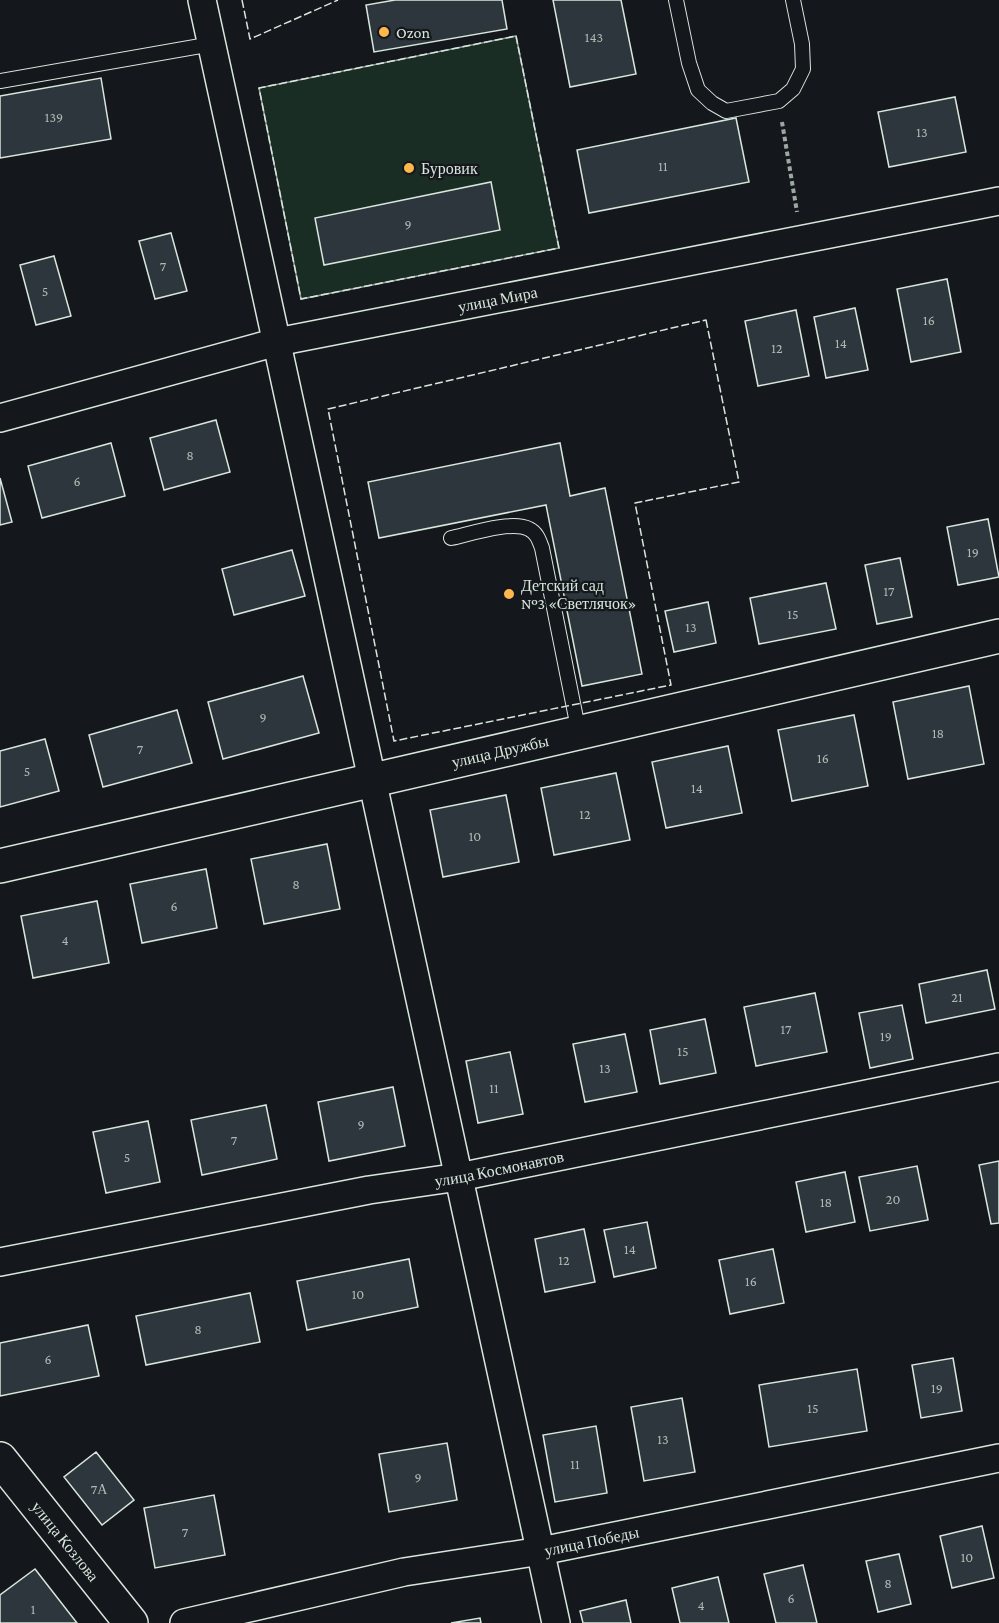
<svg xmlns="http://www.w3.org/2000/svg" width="999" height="1623" font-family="'Crimson Pro',serif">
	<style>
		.pitch { fill: #1a2d24; stroke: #939e99; stroke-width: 1.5 }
		.building { fill: #2c363c; stroke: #d8e6dc; stroke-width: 1.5 }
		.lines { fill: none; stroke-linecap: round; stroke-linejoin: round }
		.lane-casing { stroke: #d8e6dc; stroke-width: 16 }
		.street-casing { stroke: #d8e6dc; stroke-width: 30 }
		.secondary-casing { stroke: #d8e6dc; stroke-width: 36 }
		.path { stroke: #9da8a2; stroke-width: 4; stroke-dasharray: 4.5 3; stroke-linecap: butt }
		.lane { stroke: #14181c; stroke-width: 14 }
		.street { stroke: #14181c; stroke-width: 27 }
		.secondary { stroke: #14181c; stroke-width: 33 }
		.fence { stroke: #d8e6dc; stroke-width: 1.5; stroke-dasharray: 8 3; stroke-linecap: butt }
		.poi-dot { fill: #ffb74d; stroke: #14181c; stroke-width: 2 }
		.labels { text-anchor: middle; stroke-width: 4.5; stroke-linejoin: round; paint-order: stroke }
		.number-label { font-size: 14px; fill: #adbab4 }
		.poi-label { font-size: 16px; fill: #d8e6dc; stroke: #14181c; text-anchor: start }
		.street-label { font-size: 16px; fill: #d8e6dc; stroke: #14181c }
	</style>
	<rect width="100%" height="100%" fill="#14181c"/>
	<path class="pitch" d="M 516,36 L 559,248 L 301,299 L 259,88 Z"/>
	<path class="building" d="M 395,0 L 502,0 L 507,29 L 374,52 L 366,5 Z
		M 553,0 L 621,0 L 636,74 L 570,87 Z
		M 101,78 L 111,139 L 0,158 L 0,96 Z
		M 955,97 L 966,152 L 889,167 L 878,112 Z
		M 736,118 L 749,182 L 589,213 L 577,150 Z
		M 491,182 L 500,230 L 324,265 L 315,218 Z
		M 171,233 L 187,291 L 155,299 L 139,241 Z
		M 54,256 L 71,316 L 36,325 L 20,265 Z
		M 947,279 L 961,352 L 911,362 L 897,289 Z
		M 855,308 L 868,370 L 826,378 L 814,317 Z
		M 796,310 L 809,376 L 758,386 L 745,321 Z
		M 216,420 L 230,472 L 164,490 L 150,438 Z
		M 111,443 L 125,496 L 42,518 L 28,466 Z
		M 560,443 L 570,496 L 605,488 L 642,674 L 582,686 L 546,505 L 379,538 L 368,482 Z
		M 0,478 L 12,522 L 0,525 Z
		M 988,519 L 999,577 L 958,585 L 947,527 Z
		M 292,550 L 305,596 L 234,615 L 222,569 Z
		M 900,558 L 912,617 L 877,624 L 865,565 Z
		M 826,583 L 836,629 L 759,644 L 750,598 Z
		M 708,602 L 716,643 L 674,652 L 665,611 Z
		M 303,676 L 319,733 L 223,759 L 208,702 Z
		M 969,686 L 984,764 L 908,779 L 893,702 Z
		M 177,710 L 192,763 L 103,787 L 89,735 Z
		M 854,715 L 868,786 L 792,801 L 778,730 Z
		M 45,739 L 59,791 L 0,807 L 0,751 Z
		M 728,746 L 742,813 L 666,828 L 652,762 Z
		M 616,773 L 630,840 L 554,855 L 541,788 Z
		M 506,795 L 519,862 L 443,877 L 430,810 Z
		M 327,844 L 340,909 L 264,924 L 251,859 Z
		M 206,869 L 217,928 L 142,943 L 130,884 Z
		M 97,901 L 109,963 L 33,978 L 21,916 Z
		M 987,970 L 995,1009 L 926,1023 L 919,984 Z
		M 815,993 L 827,1052 L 756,1066 L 744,1007 Z
		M 902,1005 L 913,1059 L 870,1068 L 859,1013 Z
		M 705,1019 L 716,1073 L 660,1084 L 650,1030 Z
		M 625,1034 L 637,1092 L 585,1102 L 573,1044 Z
		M 510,1052 L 523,1114 L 478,1123 L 466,1061 Z
		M 393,1087 L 405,1146 L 329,1161 L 318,1102 Z
		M 266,1105 L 277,1159 L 202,1175 L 191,1120 Z
		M 148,1121 L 160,1182 L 106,1193 L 93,1132 Z
		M 999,1161 L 999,1223 L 991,1224 L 979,1165 Z
		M 917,1166 L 928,1220 L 870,1231 L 859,1177 Z
		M 845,1172 L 855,1222 L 806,1232 L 796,1182 Z
		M 647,1222 L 656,1268 L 614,1277 L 604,1230 Z
		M 584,1229 L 595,1282 L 545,1292 L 535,1239 Z
		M 773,1249 L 784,1303 L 730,1314 L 719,1260 Z
		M 409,1259 L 418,1307 L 307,1330 L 297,1281 Z
		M 250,1293 L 260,1342 L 146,1365 L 136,1316 Z
		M 88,1325 L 99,1376 L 0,1396 L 0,1343 Z
		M 953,1358 L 962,1411 L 921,1418 L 912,1365 Z
		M 857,1369 L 867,1431 L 769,1447 L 759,1385 Z
		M 682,1398 L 695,1472 L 644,1481 L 631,1407 Z
		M 596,1426 L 607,1493 L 555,1502 L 543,1435 Z
		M 447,1443 L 457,1500 L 389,1512 L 379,1454 Z
		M 96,1452 L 134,1500 L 102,1525 L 64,1477 Z
		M 214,1495 L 225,1555 L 155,1568 L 144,1508 Z
		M 982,1526 L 994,1578 L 952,1588 L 940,1536 Z
		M 899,1554 L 911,1604 L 878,1612 L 866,1561 Z
		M 803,1565 L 817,1623 L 776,1623 L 764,1574 Z
		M 35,1569 L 77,1623 L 0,1623 L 0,1595 Z
		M 718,1577 L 729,1623 L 680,1623 L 672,1588 Z
		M 626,1600 L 631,1623 L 583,1623 L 580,1611 Z
		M 480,1618 L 481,1623 L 451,1623 Z"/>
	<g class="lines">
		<defs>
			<path id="lane" d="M 676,0 L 689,63 L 698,90 L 712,103 L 726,111 L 779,101 L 793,89 L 803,69 L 802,44 L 793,0
				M 0,81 L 212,44
				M 451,538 C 470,534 512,520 529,529 C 537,533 539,540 542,548 L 579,733"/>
			<g id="street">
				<path d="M 202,0 L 556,1623"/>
				<path id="s1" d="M 0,418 L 277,342 L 999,201"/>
				<path id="s2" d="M 0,1262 L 369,1190 L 459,1177 L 999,1067"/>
				<path id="s3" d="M 184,1623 L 404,1572 L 541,1551 L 999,1458"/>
			</g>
			<g id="secondary">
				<path id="s4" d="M 0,866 L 999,636"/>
				<path id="s5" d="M 0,1459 L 131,1623"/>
			</g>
		</defs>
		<use href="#lane" class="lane-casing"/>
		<use href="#street" class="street-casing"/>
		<use href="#secondary" class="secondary-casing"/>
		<path class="path" d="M 782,122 L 797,212"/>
		<use href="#lane" class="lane"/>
		<use href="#street" class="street"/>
		<use href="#secondary" class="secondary"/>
		<path class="fence" d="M 242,0 L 250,39 L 338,0
			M 516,36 L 559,248 L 301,299 L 259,88 Z
			M 706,320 L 739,482 L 635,503 L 671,685 L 394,741 L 328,409 Z"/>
	</g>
	<g class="poi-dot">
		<circle cx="384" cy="32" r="6"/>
		<circle cx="409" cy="168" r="6"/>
		<circle cx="509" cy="594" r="6"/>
	</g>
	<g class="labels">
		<g class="number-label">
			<text x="594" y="42">143</text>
			<text x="54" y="122">139</text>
			<text x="922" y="137">13</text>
			<text x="663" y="171">11</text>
			<text x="408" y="229">9</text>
			<text x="163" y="271">7</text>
			<text x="45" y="296">5</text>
			<text x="929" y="325">16</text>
			<text x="841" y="348">14</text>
			<text x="777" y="353">12</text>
			<text x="190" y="460">8</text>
			<text x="77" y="486">6</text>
			<text x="973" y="557">19</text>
			<text x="889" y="596">17</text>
			<text x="793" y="619">15</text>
			<text x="691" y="632">13</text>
			<text x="263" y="722">9</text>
			<text x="938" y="738">18</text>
			<text x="140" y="754">7</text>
			<text x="823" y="763">16</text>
			<text x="27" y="776">5</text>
			<text x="697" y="793">14</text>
			<text x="585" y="819">12</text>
			<text x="475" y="841">10</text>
			<text x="296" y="889">8</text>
			<text x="174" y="911">6</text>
			<text x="65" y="945">4</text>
			<text x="957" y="1002">21</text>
			<text x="786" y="1034">17</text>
			<text x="886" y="1041">19</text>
			<text x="683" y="1056">15</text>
			<text x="605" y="1073">13</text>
			<text x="494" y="1093">11</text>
			<text x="361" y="1129">9</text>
			<text x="234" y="1145">7</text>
			<text x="127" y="1162">5</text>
			<text x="893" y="1204">20</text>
			<text x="826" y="1207">18</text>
			<text x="630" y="1254">14</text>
			<text x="564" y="1265">12</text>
			<text x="751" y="1286">16</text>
			<text x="358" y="1299">10</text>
			<text x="198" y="1334">8</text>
			<text x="48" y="1364">6</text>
			<text x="937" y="1393">19</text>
			<text x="813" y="1413">15</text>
			<text x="663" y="1444">13</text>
			<text x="575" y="1469">11</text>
			<text x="418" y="1482">9</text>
			<text x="99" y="1494">7А</text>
			<text x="185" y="1537">7</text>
			<text x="967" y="1562">10</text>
			<text x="888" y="1588">8</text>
			<text x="791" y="1603">6</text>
			<text x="701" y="1610">4</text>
			<text x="33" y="1614">1</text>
		</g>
		<g class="poi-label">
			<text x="396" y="38">Ozon</text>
			<text x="421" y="174">Буровик</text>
			<text x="521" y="591">Детский сад<tspan x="521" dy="18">№3 «Светлячок»</tspan></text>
		</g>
		<g class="street-label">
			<text dy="6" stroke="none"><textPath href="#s1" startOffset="512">улица Мира</textPath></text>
			<text dy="6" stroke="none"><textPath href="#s4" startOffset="513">улица Дружбы</textPath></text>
			<text dy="6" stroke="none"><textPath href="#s2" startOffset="508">улица Космонавтов</textPath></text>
			<text dy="6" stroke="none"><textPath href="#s5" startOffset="105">улица Козлова</textPath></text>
			<text dy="6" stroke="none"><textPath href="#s3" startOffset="416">улица Победы</textPath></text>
		</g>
	</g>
</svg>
